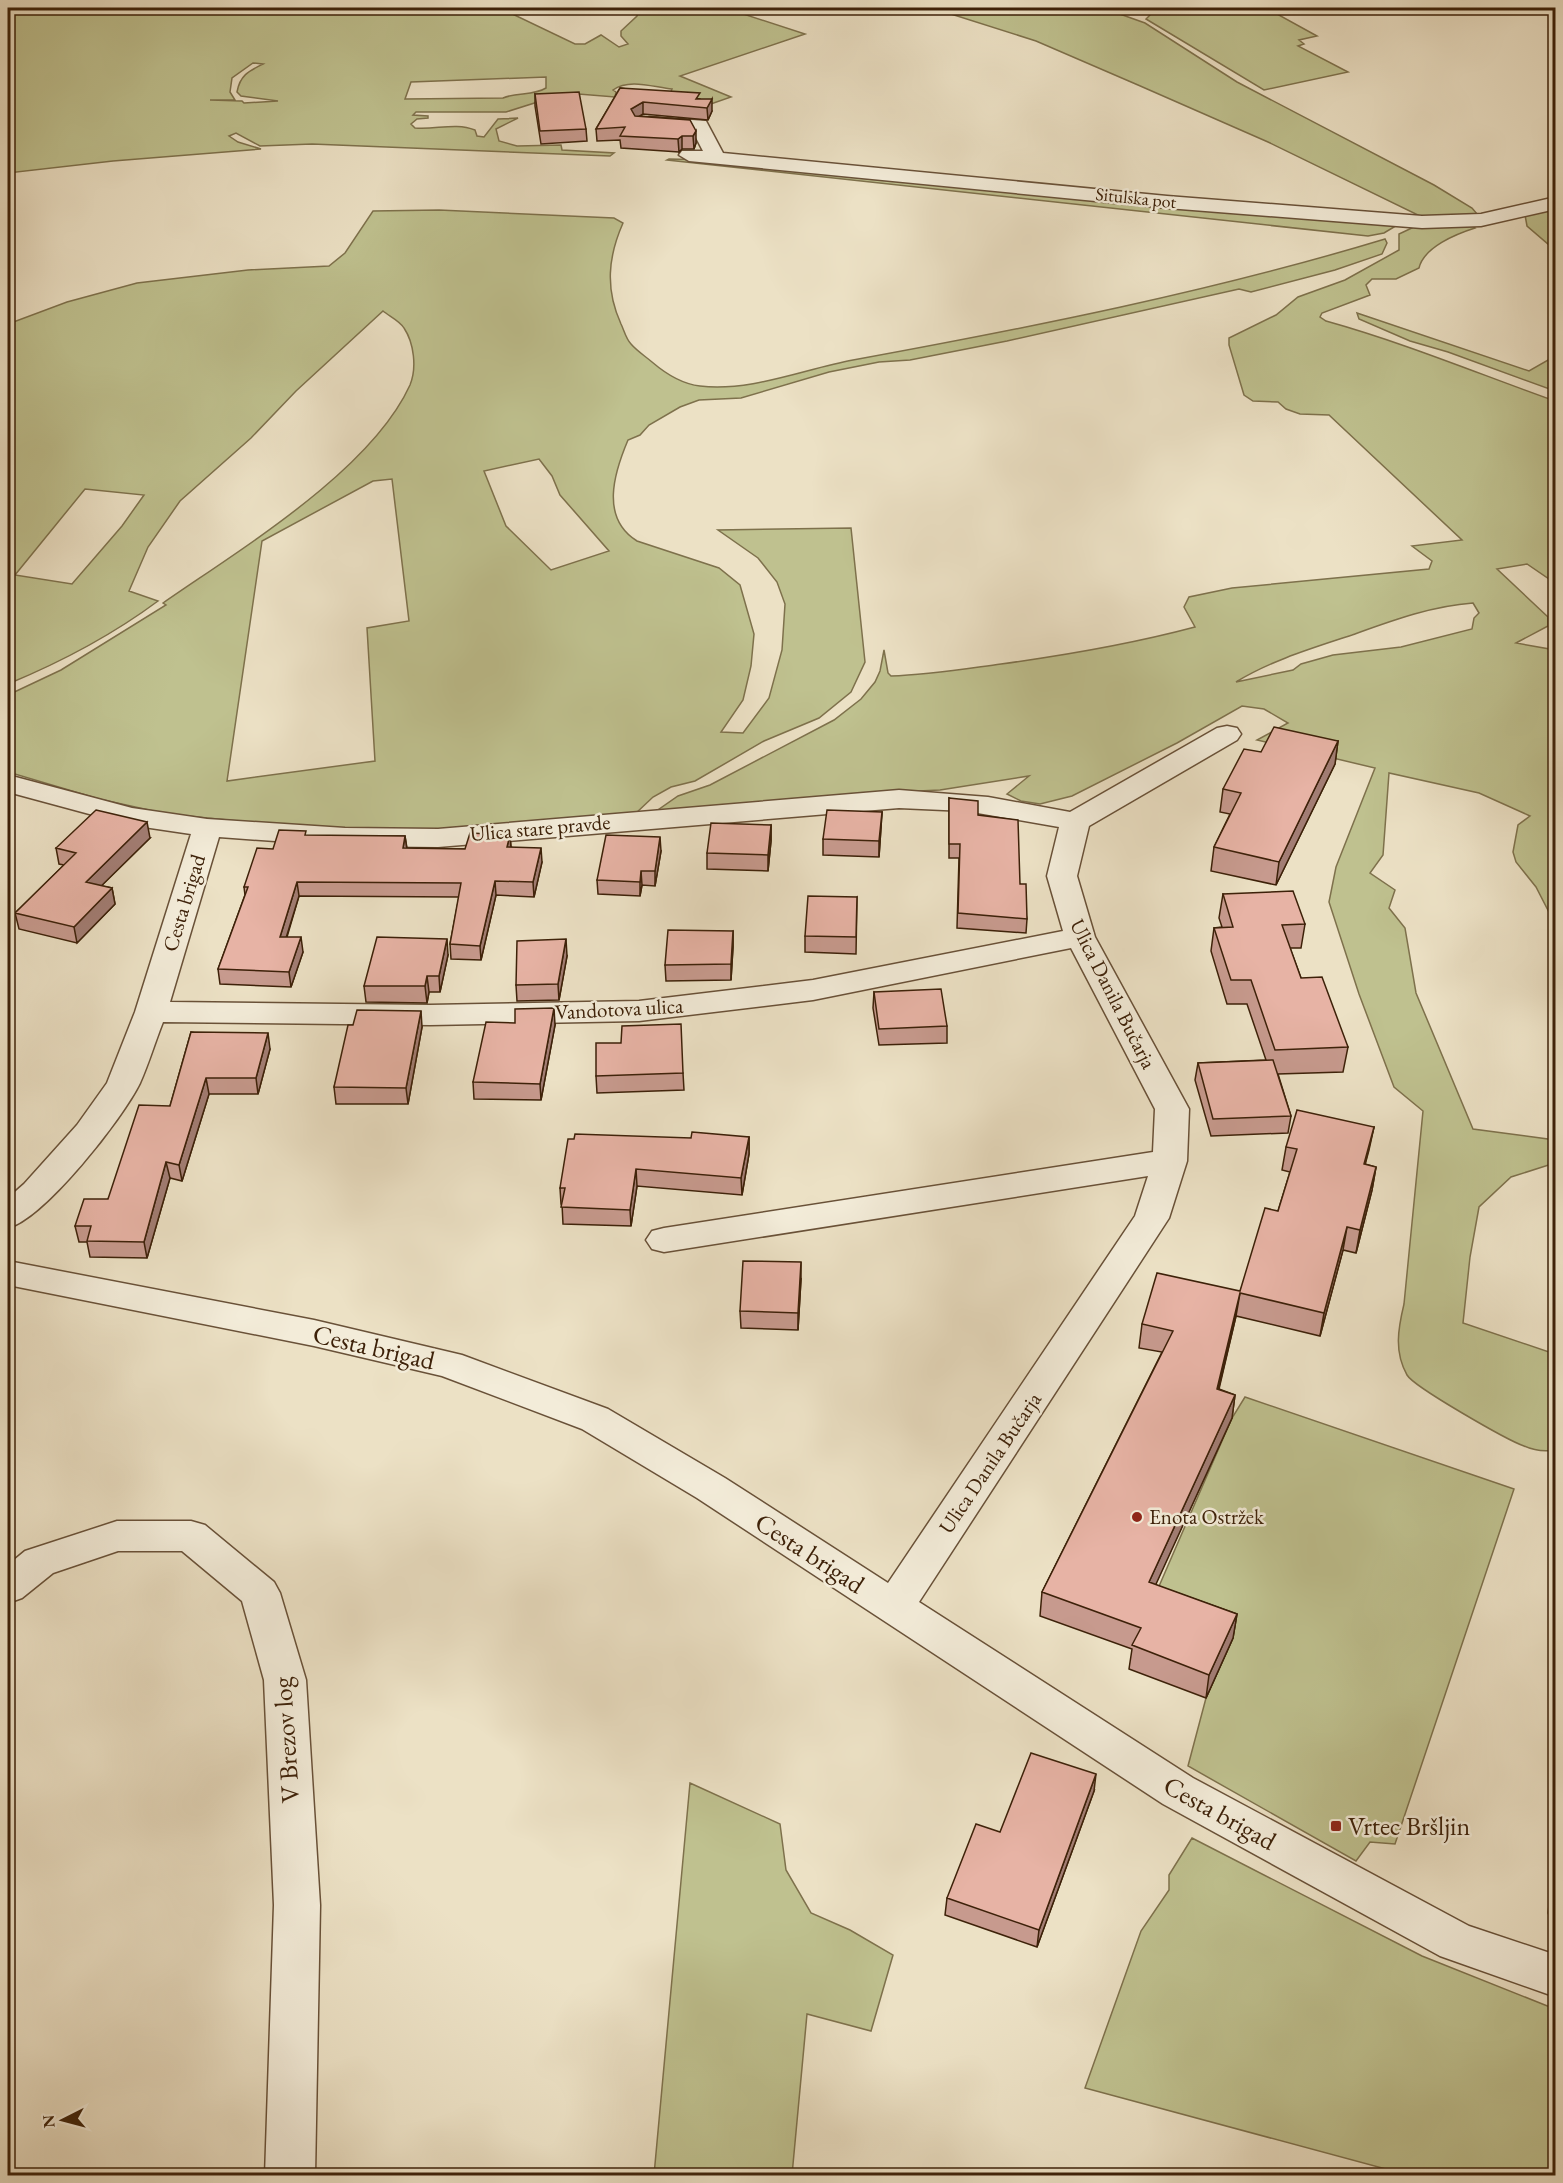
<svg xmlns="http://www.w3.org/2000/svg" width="1563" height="2183" font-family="'EB Garamond',serif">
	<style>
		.green { fill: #bfc18f; stroke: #7e714c; stroke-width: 1.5; fill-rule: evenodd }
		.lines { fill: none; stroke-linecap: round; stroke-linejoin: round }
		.street-casing { stroke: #695138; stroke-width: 3 }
		.street { fill: #f3ecd9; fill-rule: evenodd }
		.wall { fill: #c79a8e; stroke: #3d2109; stroke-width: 1.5 }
		.shaded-wall { fill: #a27d74; stroke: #3d2109; stroke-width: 1.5 }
		.building { fill: #e7b3a5; stroke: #3d2109; stroke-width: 1.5 }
		.poi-dot { fill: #8f2418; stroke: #f3ecd9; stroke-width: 2 }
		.labels { text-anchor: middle; stroke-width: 5; stroke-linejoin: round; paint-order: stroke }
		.far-street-label { font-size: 18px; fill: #3d2109; stroke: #f3ecd9 }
		.street-label { font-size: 21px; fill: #3d2109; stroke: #f3ecd9 }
		.poi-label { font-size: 21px; fill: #3d2109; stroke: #f3ecd9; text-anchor: start }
		.near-street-label { font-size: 26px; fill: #3d2109; stroke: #f3ecd9 }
		.near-poi-label { font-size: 26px; fill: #3d2109; stroke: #f3ecd9; text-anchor: start }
	</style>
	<rect width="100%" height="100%" fill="#ece1c5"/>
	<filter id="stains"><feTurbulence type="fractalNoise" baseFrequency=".00333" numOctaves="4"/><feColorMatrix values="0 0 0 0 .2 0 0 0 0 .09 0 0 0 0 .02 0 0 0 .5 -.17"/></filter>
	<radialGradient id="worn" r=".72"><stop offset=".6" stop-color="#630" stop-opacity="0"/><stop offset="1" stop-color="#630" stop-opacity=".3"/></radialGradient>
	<path class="green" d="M 8,8 L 500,8 L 575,44 L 585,44 L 601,35 L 619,47 L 628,44 L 621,36 L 621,31 L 637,16 L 639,8 L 725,8 L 805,34 L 680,76 L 731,97 L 708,105 L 667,101 L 672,89 C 653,87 629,78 613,90 L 616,92 L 615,97 L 566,93 L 506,112 L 416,112 L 413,115 L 428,116 L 428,118 L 417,119 L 411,124 L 415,128 C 436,130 455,122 475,130 L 477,136 L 484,137 L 498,119 L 518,118 L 496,129 L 499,141 L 517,146 L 561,145 L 562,150 L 614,153 L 610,156 L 312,144 L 260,146 L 236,133 L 229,136 L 238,142 L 261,149 L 113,161 L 8,173 ZM 253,63 L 263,64 C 249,71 240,75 237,92 L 241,96 L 278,101 L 244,103 L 242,101 L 210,100 L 235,100 L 230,92 L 232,78 ZM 546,77 L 546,88 C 533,96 517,92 503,98 L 405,99 L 411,82 Z
		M 932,8 L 1103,8 L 1145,23 L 1237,82 L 1434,185 L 1472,208 L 1478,215 L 1424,218 L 1268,142 L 1138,85 L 1036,41 Z
		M 1151,8 L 1266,8 L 1317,36 L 1299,40 L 1304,44 L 1298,46 L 1348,72 L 1264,90 L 1146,19 L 1155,10 Z
		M 669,159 L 712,160 L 1399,224 L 1384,233 L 1368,236 L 667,160 Z
		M 1554,208 L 1555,209 L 1555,250 L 1527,226 L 1525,215 Z
		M 439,210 L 614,218 L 623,223 C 608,257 605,289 621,324 C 624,330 626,339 631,344 C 637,351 645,356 652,362 C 666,374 682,384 700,386 C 751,392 804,369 853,360 C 1033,327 1210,292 1385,239 L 1387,243 L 1382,254 L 1335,270 L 1251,292 L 1239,289 L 1007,341 L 910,360 L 879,362 L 829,372 L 741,398 L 699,400 L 680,407 L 649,425 L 640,435 L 628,440 C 614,473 600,518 637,541 L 719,568 L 740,585 L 754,634 L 751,666 L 743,700 L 721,732 L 743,733 L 769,698 L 782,650 L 785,604 L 777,582 L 758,558 L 718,530 L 851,528 L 865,662 L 851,692 L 819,718 L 764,741 L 695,781 L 671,787 L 653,797 L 635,814 L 428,833 L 258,823 L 167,814 L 99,799 L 8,772 L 8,695 L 61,670 L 166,605 L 163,603 C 239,550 371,471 410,385 C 417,368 414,343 404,328 C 400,321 389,316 383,311 L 296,391 L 251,438 L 180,501 L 148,547 L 129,591 L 158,601 C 111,636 61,662 8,684 L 8,324 L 67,302 L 137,283 L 248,270 L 329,266 L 345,253 L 373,211 ZM 539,459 L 552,476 L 560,495 L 609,551 L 551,570 L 506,526 L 484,471 ZM 392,479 L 409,621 L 367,628 L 375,761 L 227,781 L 262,541 L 373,481 ZM 85,489 L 144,495 L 122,526 L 72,584 L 15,575 Z
		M 1471,225 L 1475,228 C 1456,234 1424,247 1419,268 L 1396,279 L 1372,279 L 1366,285 L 1370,295 L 1322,313 L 1320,317 L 1326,321 C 1405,343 1479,374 1555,401 L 1555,583 L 1527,564 L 1497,569 L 1548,617 L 1548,626 L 1516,643 L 1555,650 L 1555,924 L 1536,887 L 1516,862 L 1513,852 L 1518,825 L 1530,816 L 1479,793 L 1389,773 L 1383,855 L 1370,873 L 1395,890 L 1389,908 L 1405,928 L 1416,993 L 1473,1129 L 1555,1140 L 1555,1163 L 1511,1177 L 1479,1207 L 1470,1257 L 1463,1323 L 1555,1354 L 1555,1450 C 1544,1452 1535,1451 1524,1446 C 1507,1440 1414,1387 1407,1375 C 1394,1352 1398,1329 1404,1304 L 1423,1111 L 1394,1087 L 1359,994 L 1329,902 L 1336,867 L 1375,768 L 1257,740 L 1288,723 L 1264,709 L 1242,706 L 1177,743 L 1072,796 L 1040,804 L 1021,801 L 1007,794 L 1029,776 L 940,790 L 853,794 L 655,812 L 678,796 L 710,785 L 834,720 L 861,699 L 875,682 L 880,671 L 884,650 L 888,673 L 891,676 C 928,675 964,669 1001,664 C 1067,655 1131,644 1195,627 L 1184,607 L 1189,597 L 1232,588 L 1429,569 L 1432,561 L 1412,546 L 1462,540 L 1329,415 L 1300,414 L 1286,409 L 1278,402 L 1253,401 L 1244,395 L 1229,345 L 1229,338 L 1276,315 L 1298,297 L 1345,280 L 1399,250 L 1399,234 L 1416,226 ZM 1473,603 L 1479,613 L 1474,618 L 1472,629 L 1401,647 L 1333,655 L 1301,664 L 1293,670 L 1236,682 C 1272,660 1313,648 1352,635 C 1391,621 1431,606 1473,603 Z
		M 1357,313 L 1529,371 L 1555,356 L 1555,391 L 1448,352 L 1410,341 L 1359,319 Z
		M 1245,1397 L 1514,1489 L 1395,1844 L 1370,1842 L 1356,1861 L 1188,1766 L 1206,1698 L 1233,1638 L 1150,1607 L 1232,1418 Z
		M 690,1783 L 780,1824 L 786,1870 L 811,1913 L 850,1930 L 893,1955 L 871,2031 L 807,2014 L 792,2175 L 654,2175 Z
		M 1192,1838 L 1422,1956 L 1555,2009 L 1555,2175 L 1408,2175 L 1085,2088 L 1141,1931 L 1169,1890 L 1169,1875 Z
		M 1555,1857 L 1555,1931 L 1548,1913 Z"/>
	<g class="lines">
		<defs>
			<path id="street" d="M 649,117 L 706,121 L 723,153 L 1167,196 L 1422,216 L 1481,214 L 1556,197 L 1556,209 L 1481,226 L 1422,228 L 1167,208 L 689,161 L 679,155 L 682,151 L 703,151 L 692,130 L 642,127 L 640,123 Z
				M 1227,726 L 1237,728 L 1241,734 L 1237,740 L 1089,826 L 1077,876 L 1095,937 L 1189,1109 L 1187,1161 L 1169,1218 L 919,1602 L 1193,1778 L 1469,1926 L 1556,1955 L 1556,1997 L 1440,1956 L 1163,1804 L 697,1498 L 582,1429 L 442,1376 L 314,1346 L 8,1285 L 8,1261 L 314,1320 L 462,1355 L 608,1409 L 725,1478 L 888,1583 L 1135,1216 L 1148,1176 L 664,1252 L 652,1249 L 646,1240 L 652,1231 L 664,1228 L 1153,1152 L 1155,1109 L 1071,948 L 813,1000 L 639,1021 L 430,1025 L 163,1022 C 155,1042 149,1063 140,1083 C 123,1118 45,1218 8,1228 L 8,1198 L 24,1184 L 77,1125 L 107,1083 L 135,1012 L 191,834 L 130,825 L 8,792 L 8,775 L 132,808 L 207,819 L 345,828 L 438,829 L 899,790 L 988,797 L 1070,812 L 1217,728 ZM 899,808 L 966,811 L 1059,827 L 1047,876 L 1063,931 L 813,980 L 639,1001 L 430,1005 L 170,1002 L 219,837 L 345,846 L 438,847 Z
				M 117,1521 L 191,1521 L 205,1525 L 274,1582 L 280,1593 L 306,1680 L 320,1905 L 315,2176 L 265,2176 L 274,1905 L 264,1680 L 242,1601 L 182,1551 L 118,1551 L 53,1573 L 22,1598 L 8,1603 L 8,1565 L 25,1551 Z"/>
		</defs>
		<use href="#street" class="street-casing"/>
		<use href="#street" class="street"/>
	</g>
	<path class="wall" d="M 620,88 L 700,99 L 712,111 L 708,120 L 643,114 L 639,116 L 690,120 L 696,143 L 694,149 L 682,149 L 679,152 L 621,148 L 620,140 L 597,141 L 596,129 Z
		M 535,94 L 586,129 L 587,141 L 541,144 L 535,106 Z
		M 1338,741 L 1335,764 L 1276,885 L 1211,871 L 1214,847 L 1230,814 L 1220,812 L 1223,789 L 1261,752 Z
		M 949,798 L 978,815 L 1020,884 L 1027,919 L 1026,933 L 957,928 L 959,858 L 949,858 Z
		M 882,812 L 879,857 L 823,855 L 823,839 Z
		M 771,825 L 771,841 L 768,871 L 707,869 L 707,853 Z
		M 510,835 L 511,847 L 542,862 L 534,897 L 496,895 L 481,960 L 451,959 L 450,944 L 459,897 L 299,896 L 287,937 L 303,952 L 291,987 L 220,984 L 218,969 L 245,895 L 244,887 L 273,849 L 307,836 L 405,836 L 407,848 L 465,849 Z
		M 150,838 L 101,886 L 112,888 L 115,904 L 77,943 L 19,929 L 15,913 L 64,865 L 59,864 L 56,848 Z
		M 661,851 L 655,886 L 642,885 L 640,896 L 598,894 L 597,880 Z
		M 1223,894 L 1305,924 L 1301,948 L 1290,948 L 1301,978 L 1348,1047 L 1343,1072 L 1278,1074 L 1291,1116 L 1288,1133 L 1211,1136 L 1195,1080 L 1198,1063 L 1266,1060 L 1247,1004 L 1227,1004 L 1211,951 L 1214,928 L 1222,927 L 1219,918 Z
		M 857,897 L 856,954 L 805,952 L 805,936 Z
		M 733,931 L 733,947 L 731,980 L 666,981 L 665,965 Z
		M 448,955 L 440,992 L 429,992 L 427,1003 L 366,1002 L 364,986 Z
		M 567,956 L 559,1000 L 517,1001 L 516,985 Z
		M 874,992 L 947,1026 L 947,1043 L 879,1045 L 873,1008 Z
		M 353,1025 L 422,1027 L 408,1104 L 336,1104 L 334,1087 Z
		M 555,1025 L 541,1100 L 474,1099 L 473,1082 Z
		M 191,1032 L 270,1049 L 258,1094 L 209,1094 L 182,1181 L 170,1178 L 147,1258 L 90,1257 L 87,1242 L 79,1242 L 75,1226 L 108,1199 L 170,1106 Z
		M 621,1043 L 683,1073 L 684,1090 L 597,1093 L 596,1076 Z
		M 1374,1127 L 1365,1164 L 1376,1167 L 1372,1190 L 1356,1253 L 1343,1250 L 1320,1336 L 1236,1316 L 1219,1389 L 1235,1395 L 1232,1418 L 1155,1585 L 1237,1614 L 1233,1638 L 1206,1698 L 1129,1669 L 1132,1649 L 1040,1616 L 1042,1592 L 1162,1352 L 1139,1348 L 1142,1324 L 1240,1291 L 1278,1211 L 1290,1172 L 1282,1170 L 1286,1147 Z
		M 749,1137 L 749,1154 L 742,1195 L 637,1186 L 631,1226 L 563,1224 L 562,1204 L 561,1204 L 560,1188 L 691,1138 Z
		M 801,1279 L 798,1330 L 741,1328 L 740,1311 Z
		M 1094,1791 L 1037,1947 L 945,1915 L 947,1898 Z"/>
	<path class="shaded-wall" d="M 712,99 L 712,111 L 708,120 L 707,108 Z
		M 643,102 L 643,114 L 632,121 L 631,109 Z
		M 696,131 L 696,143 L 694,149 L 693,136 Z
		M 682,136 L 682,149 L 679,152 L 678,139 Z
		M 1338,741 L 1335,764 L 1276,885 L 1279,862 Z
		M 882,812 L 881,828 L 879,857 L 879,841 Z
		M 147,822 L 150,838 L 89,898 L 86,882 Z
		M 771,825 L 771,841 L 768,871 L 768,855 Z
		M 510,835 L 511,849 L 507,847 Z
		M 405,836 L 407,850 L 403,848 Z
		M 660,837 L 661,851 L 655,886 L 655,871 Z
		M 541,848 L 542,862 L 534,897 L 533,882 Z
		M 641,871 L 642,885 L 640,896 L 640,882 Z
		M 495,881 L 496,895 L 481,960 L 480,946 Z
		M 297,882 L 299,896 L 282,951 L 280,937 Z
		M 112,888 L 115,904 L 77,943 L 74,927 Z
		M 733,931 L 733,947 L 731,980 L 731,964 Z
		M 301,937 L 303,952 L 291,987 L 289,972 Z
		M 447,939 L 448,955 L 440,992 L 439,976 Z
		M 566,939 L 567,956 L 559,1000 L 558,984 Z
		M 427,976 L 429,992 L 427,1003 L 425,986 Z
		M 554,1008 L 555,1025 L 541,1100 L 540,1084 Z
		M 421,1011 L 422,1027 L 408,1104 L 406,1088 Z
		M 268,1033 L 270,1049 L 258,1094 L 256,1078 Z
		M 206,1078 L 209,1094 L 182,1181 L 179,1165 Z
		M 1374,1127 L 1369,1150 L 1359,1187 L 1364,1164 Z
		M 749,1137 L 749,1154 L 742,1195 L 741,1178 Z
		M 166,1162 L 170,1178 L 147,1258 L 144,1242 Z
		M 1376,1167 L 1372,1190 L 1356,1253 L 1360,1230 Z
		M 636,1169 L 637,1186 L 631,1226 L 630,1210 Z
		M 1347,1227 L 1343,1250 L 1320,1336 L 1324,1313 Z
		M 801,1262 L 801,1279 L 798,1330 L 798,1313 Z
		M 1240,1293 L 1236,1316 L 1213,1412 L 1217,1389 Z
		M 1235,1395 L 1232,1418 L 1146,1606 L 1149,1582 Z
		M 1237,1614 L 1233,1638 L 1206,1698 L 1209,1675 Z
		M 1096,1774 L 1094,1791 L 1037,1947 L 1039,1930 Z"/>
	<path class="building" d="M 620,88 L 700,93 L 696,99 L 712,99 L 707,108 L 643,102 L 631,109 L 635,116 L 690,120 L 696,131 L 693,136 L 682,136 L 678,139 L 620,136 L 625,127 L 596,129 Z
		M 579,92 L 586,129 L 540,131 L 535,94 Z
		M 1274,727 L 1338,741 L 1279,862 L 1214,847 L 1241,793 L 1223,789 L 1244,749 L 1261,752 Z
		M 949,798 L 978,801 L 978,815 L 1018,820 L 1020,884 L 1026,884 L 1027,919 L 958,913 L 960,844 L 949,844 Z
		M 96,810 L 147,822 L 86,882 L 112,888 L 74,927 L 15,913 L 76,853 L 56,848 Z
		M 827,810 L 882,812 L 879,841 L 823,839 Z
		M 711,823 L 771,825 L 768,855 L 707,853 Z
		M 279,830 L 306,831 L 305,835 L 405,836 L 403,848 L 465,849 L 470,833 L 510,835 L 507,847 L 541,848 L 533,882 L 495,881 L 480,946 L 450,944 L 461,883 L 297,882 L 280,937 L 301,937 L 289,972 L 218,969 L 248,887 L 244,887 L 257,848 L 273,849 Z
		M 606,835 L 660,837 L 655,871 L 641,871 L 640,882 L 597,880 Z
		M 1293,891 L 1305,924 L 1282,925 L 1301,978 L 1322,977 L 1348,1047 L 1275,1050 L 1251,980 L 1231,980 L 1214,928 L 1233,927 L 1223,894 Z
		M 808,896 L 857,897 L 856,937 L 805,936 Z
		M 668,930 L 733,931 L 731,964 L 665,965 Z
		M 377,937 L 447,939 L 439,976 L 427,976 L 425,986 L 364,986 Z
		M 566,939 L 558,984 L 516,985 L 517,941 Z
		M 941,989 L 947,1026 L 879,1029 L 874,992 Z
		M 554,1008 L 540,1084 L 473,1082 L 486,1022 L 515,1023 L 515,1009 Z
		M 357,1010 L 421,1011 L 406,1088 L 334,1087 L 348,1025 L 353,1025 Z
		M 681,1024 L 683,1073 L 596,1076 L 596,1043 L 621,1043 L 622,1026 Z
		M 191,1032 L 268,1033 L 256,1078 L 206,1078 L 179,1165 L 166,1162 L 144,1242 L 87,1241 L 91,1226 L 75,1226 L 84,1199 L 108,1199 L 139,1105 L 170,1106 Z
		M 1273,1060 L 1291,1116 L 1213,1119 L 1198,1063 Z
		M 1297,1110 L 1374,1127 L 1364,1164 L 1376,1167 L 1360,1230 L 1347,1227 L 1324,1313 L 1240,1293 L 1217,1389 L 1235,1395 L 1149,1582 L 1237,1614 L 1209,1675 L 1132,1645 L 1141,1628 L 1042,1592 L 1173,1331 L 1142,1324 L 1157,1273 L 1240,1291 L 1265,1208 L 1278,1211 L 1297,1149 L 1286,1147 Z
		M 692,1132 L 749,1137 L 741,1178 L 636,1169 L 630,1210 L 561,1207 L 565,1188 L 560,1188 L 568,1139 L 574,1139 L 575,1134 L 691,1138 Z
		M 743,1261 L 801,1262 L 798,1313 L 740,1311 Z
		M 1031,1753 L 1096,1774 L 1039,1930 L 947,1898 L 976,1824 L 1000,1832 Z"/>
	<g class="poi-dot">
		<circle cx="1137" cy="1517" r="6"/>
		<rect x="1330" y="1820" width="12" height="12" rx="3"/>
	</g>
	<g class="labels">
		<g class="far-street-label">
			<text transform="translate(1136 198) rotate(6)" y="6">Situlska pot</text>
		</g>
		<g class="street-label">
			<text transform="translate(540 828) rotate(-5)" y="7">Ulica stare pravde</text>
			<text transform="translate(184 903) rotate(-73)" y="7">Cesta brigad</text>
			<text transform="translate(1113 994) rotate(63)" y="7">Ulica Danila Bučarja</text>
			<text transform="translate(619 1009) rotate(-3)" y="7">Vandotova ulica</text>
			<text transform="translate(990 1463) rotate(-56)" y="7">Ulica Danila Bučarja</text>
		</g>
		<g class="poi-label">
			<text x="1149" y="1524">Enota Ostržek</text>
		</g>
		<g class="near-street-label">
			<text transform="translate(374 1347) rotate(13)" y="9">Cesta brigad</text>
			<text transform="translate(810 1553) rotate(33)" y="9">Cesta brigad</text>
			<text transform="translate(286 1740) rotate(-94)" y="9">V Brezov log</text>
			<text transform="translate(1220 1813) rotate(29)" y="9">Cesta brigad</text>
		</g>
		<g class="near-poi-label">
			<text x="1348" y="1835">Vrtec Bršljin</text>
		</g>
	</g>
	<rect width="1563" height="2183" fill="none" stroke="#ece1c5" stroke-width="30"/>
	<rect x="9" y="9" width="1545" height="2165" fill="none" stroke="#3d2109" stroke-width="3"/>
	<rect x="15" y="15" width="1533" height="2153" fill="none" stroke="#3d2109" stroke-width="1.5"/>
	<g transform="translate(63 2120) rotate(264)" stroke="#f3ecd9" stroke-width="4.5" paint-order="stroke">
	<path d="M0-4.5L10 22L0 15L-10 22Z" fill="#3d2109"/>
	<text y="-9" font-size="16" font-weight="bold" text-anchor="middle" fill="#3d2109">N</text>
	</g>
	<rect width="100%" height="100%" filter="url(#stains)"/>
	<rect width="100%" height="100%" fill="url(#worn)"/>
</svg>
